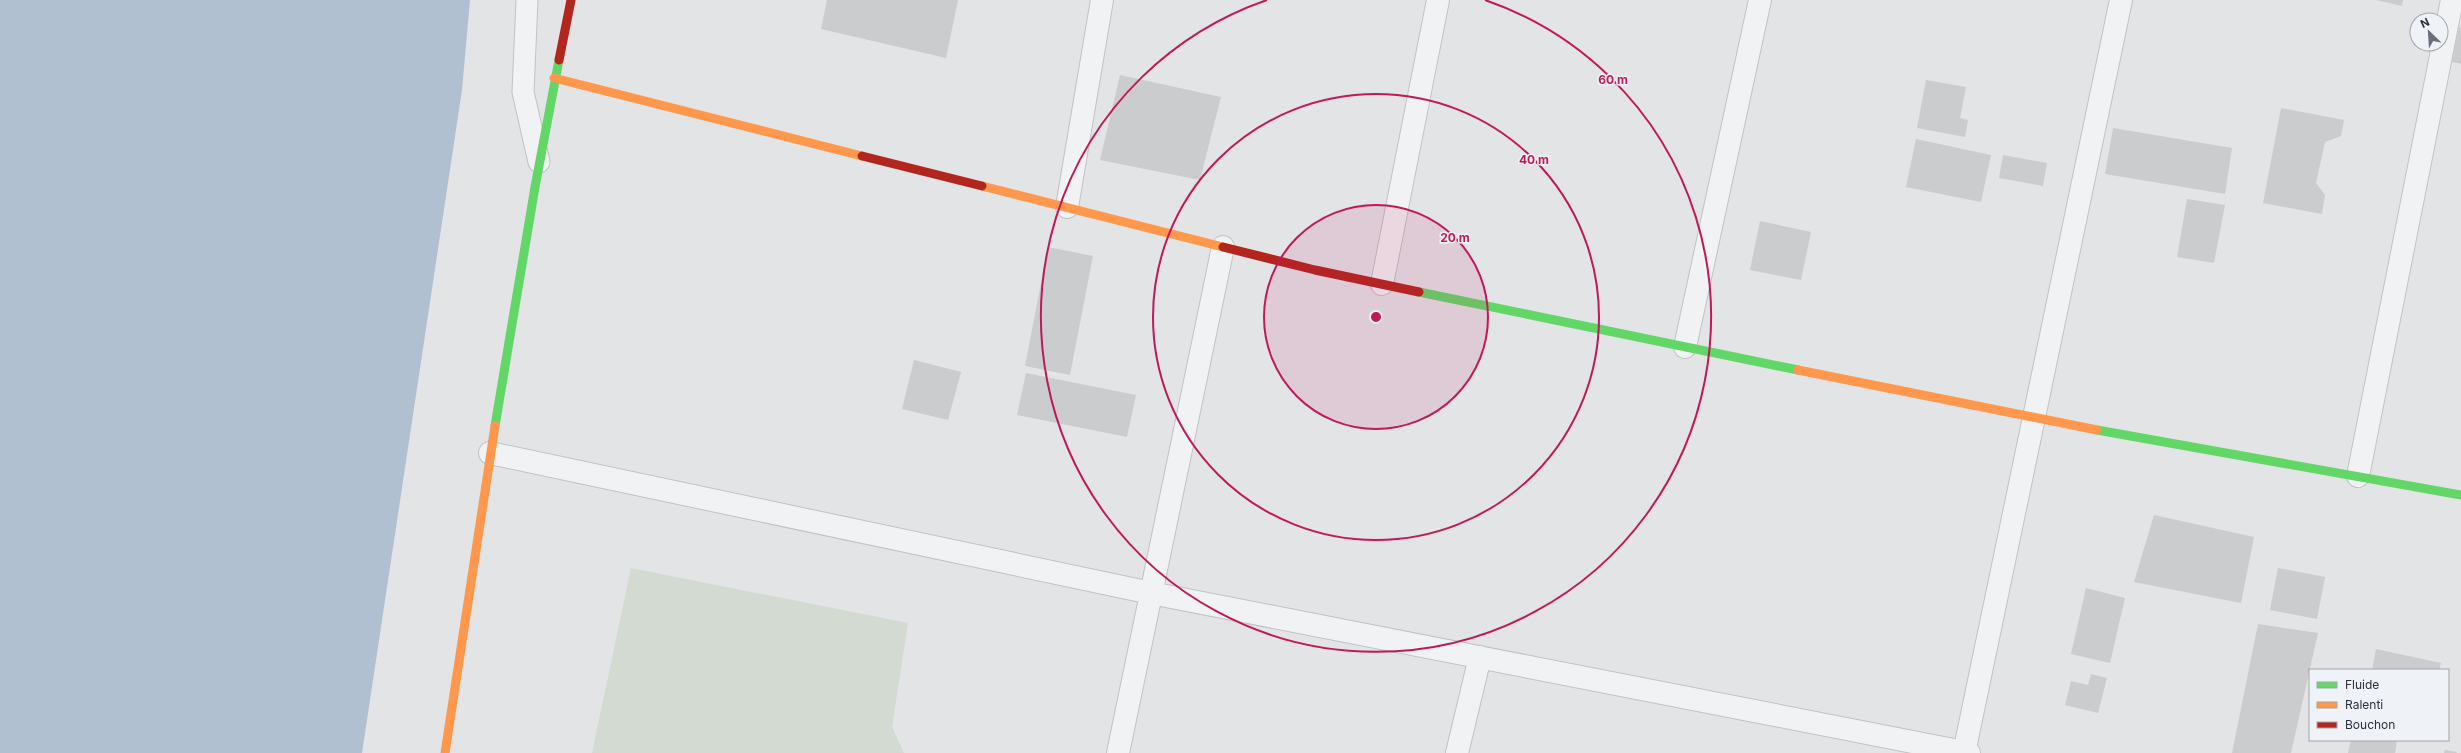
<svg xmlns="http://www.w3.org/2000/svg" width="2461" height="753" font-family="Inter,sans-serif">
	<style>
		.green { fill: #d2dad2 }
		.water { fill: #b1c0d0 }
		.building { fill: #caccce }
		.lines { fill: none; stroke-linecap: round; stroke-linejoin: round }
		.lane-casing { stroke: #c0c2c4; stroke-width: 23 }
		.street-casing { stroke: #c0c2c4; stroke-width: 24 }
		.lane { stroke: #f0f2f3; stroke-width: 21 }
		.street { stroke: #f0f2f3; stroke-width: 22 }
		.fast { stroke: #63d668; stroke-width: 9 }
		.slow { stroke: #ff974d; stroke-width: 9 }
		.jam { stroke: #b3261e; stroke-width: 9 }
		.ring { fill: none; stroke: #c2185b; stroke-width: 2 }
		.centre { fill: #c2185b; stroke: #eff2f6; stroke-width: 2 }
		.ring-label { font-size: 12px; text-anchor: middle; font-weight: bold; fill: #c2185b; stroke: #eff2f6; stroke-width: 3; stroke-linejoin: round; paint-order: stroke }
	</style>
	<rect width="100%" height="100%" fill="#e2e4e6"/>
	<path class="green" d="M 631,568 L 908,623 L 892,727 L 904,753 L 592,753 Z"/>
	<path class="water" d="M 0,0 L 470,0 L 462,90 L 362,753 L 0,753 Z"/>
	<path class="building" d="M 827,0 L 958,0 L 946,58 L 821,29 Z
		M 2376,0 L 2403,0 L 2402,6 Z
		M 2459,27 L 2461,28 L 2461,64 L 2452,62 Z
		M 1120,75 L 1221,97 L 1200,180 L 1100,160 Z
		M 1926,80 L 1966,87 L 1960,118 L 1968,120 L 1965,137 L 1917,128 Z
		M 2281,108 L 2344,120 L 2341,136 L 2325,142 L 2316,183 L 2325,195 L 2322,214 L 2263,203 Z
		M 2113,128 L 2232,148 L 2225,194 L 2105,174 Z
		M 1916,139 L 1991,155 L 1981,202 L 1906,187 Z
		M 2003,155 L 2047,163 L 2043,186 L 1999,178 Z
		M 2187,199 L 2225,205 L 2214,263 L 2177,257 Z
		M 1760,221 L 1811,232 L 1801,280 L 1750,270 Z
		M 1048,247 L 1093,256 L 1070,375 L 1025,366 Z
		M 914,360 L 961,372 L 948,420 L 902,409 Z
		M 1026,373 L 1136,395 L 1127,437 L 1017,415 Z
		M 2154,515 L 2254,537 L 2241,603 L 2134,582 Z
		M 2278,568 L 2325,577 L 2317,619 L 2270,610 Z
		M 2086,588 L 2125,598 L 2110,663 L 2071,654 Z
		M 2258,624 L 2318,633 L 2291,753 L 2232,753 Z
		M 2376,649 L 2441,663 L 2439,670 L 2372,670 Z
		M 2091,674 L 2107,678 L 2098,713 L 2065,705 L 2071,681 L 2088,685 Z
		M 2351,740 L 2397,740 L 2395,753 L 2348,753 Z
		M 2445,750 L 2457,752 L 2456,753 L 2444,753 Z"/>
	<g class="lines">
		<defs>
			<path id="lane" d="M 527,0 L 523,92 L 539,162"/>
			<path id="street" d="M 1067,207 L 1102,0
				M 1382,284 L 1438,0
				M 1685,347 L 1760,0
				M 490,453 L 1151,593 L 1969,753
				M 2358,476 L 2452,0
				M 1118,753 L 1223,247
				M 1457,753 L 1480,657
				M 1964,753 L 2121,0"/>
		</defs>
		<use href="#lane" class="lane-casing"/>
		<use href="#street" class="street-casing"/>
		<use href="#lane" class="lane"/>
		<use href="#street" class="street"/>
		<path class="fast" d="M 1419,292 L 1798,370
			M 495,426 L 535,187 L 559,60
			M 2097,430 L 2461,495"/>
		<path class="slow" d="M 554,78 L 862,156
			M 982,186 L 1223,247
			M 1798,370 L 2097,430
			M 445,753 L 495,426"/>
		<path class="jam" d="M 559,60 L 571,0
			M 862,156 L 982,186
			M 1223,247 L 1315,270 L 1419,292"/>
	</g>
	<circle cx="1376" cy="317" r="112" fill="#c2185b" fill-opacity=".12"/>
	<g class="ring">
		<circle cx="1376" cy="317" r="112"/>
		<circle cx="1376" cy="317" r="223"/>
		<path d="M1485 0A335 335 0 1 1 1267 0"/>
	</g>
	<circle cx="1376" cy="317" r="6" class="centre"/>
	<g class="ring-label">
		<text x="1613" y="84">60 m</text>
		<text x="1534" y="164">40 m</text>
		<text x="1455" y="242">20 m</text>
	</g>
	<rect x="2309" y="669" width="140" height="72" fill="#eff2f6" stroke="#a0a5ac"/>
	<rect x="2317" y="682" width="20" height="6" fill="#63d668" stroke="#a0a5ac"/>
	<text x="2345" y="689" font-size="12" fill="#29313e">Fluide</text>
	<rect x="2317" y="702" width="20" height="6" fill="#ff974d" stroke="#a0a5ac"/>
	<text x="2345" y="709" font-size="12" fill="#29313e">Ralenti</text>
	<rect x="2317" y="722" width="20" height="6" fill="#b3261e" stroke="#a0a5ac"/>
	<text x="2345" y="729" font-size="12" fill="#29313e">Bouchon</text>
	<g transform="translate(2429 32) rotate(335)"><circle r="19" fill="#eff2f6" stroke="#a0a5ac"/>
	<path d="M0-3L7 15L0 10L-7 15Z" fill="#6a7079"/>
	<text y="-6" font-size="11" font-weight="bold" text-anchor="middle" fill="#29313e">N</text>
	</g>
</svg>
